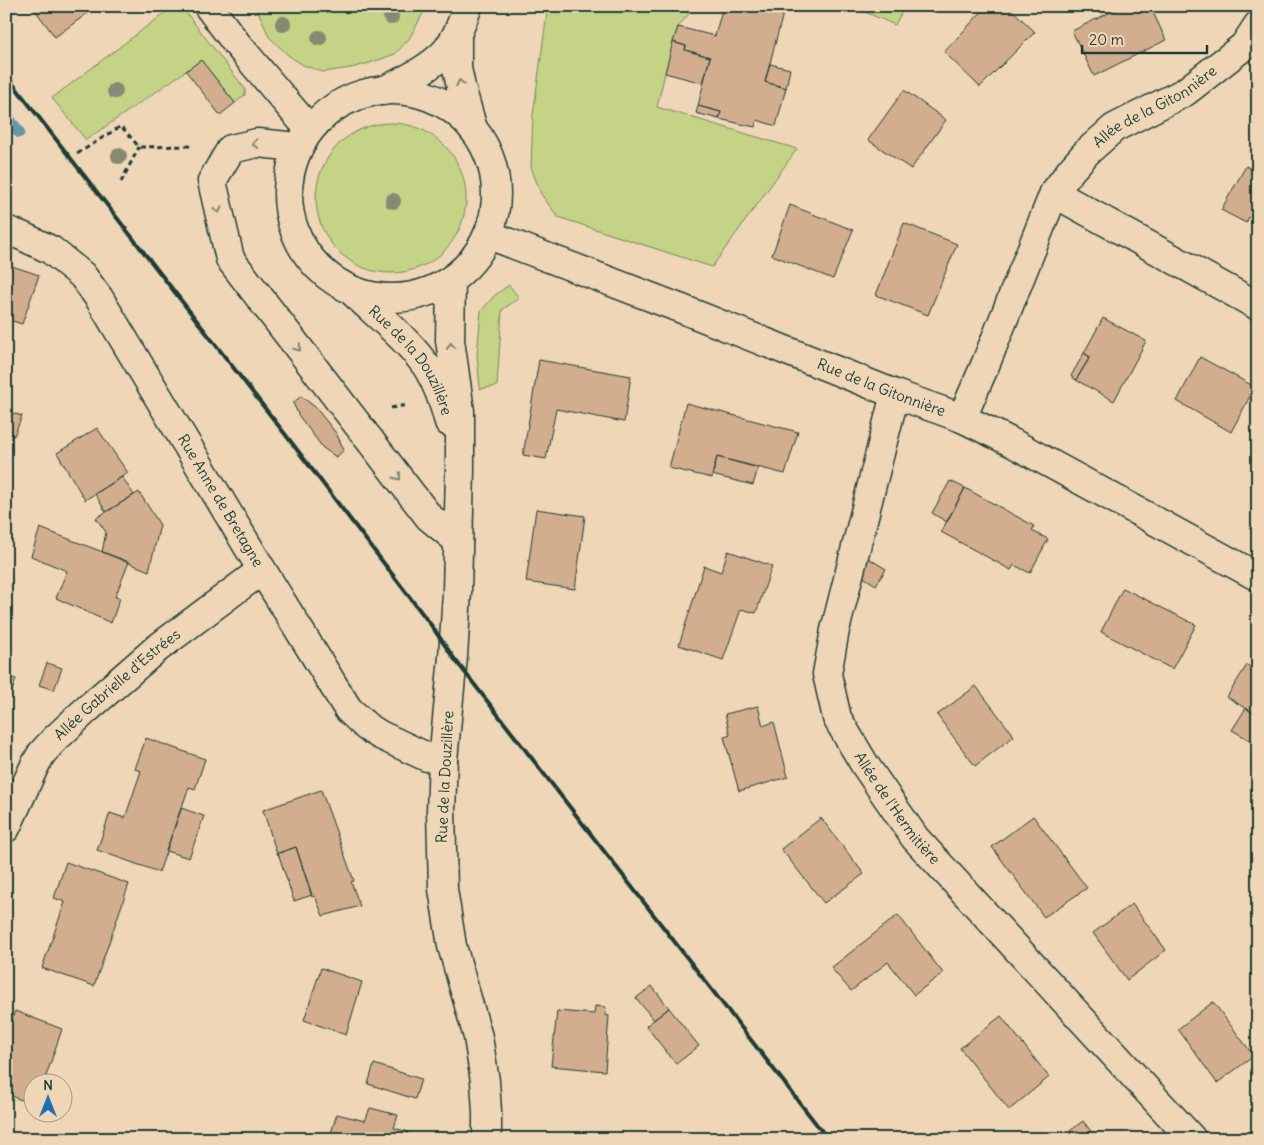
<svg xmlns="http://www.w3.org/2000/svg" width="1264" height="1145" font-family="Delius,sans-serif">
	<style>
		.green { fill: #c5d386; stroke: #72885d }
		.lines { fill: none; stroke-linecap: round; stroke-linejoin: round }
		.stream { stroke: #6796a9; stroke-width: 12 }
		.building { fill: #d2ae8e; stroke: #1f3d34 }
		.minor-casing { stroke: #1f3d34; stroke-width: 31 }
		.path { stroke: #1f3d34; stroke-width: 3; stroke-dasharray: 5 4; stroke-linecap: butt }
		.minor { stroke: #efd6b7; stroke-width: 28 }
		.rail { stroke: #1f3d34; stroke-width: 4 }
		.tree { fill: #868a73 }
		.oneway { stroke: #7d826f }
		.labels { text-anchor: middle; stroke-width: 5; stroke-linejoin: round; paint-order: stroke }
		.street-label { font-size: 15px; fill: #1f3d34; stroke: #efd6b7 }
	</style>
	<rect width="100%" height="100%" fill="#efd6b7"/>
	<filter id="ink" filterUnits="userSpaceOnUse"><feTurbulence type="fractalNoise" baseFrequency=".02" numOctaves="2"/><feDisplacementMap in="SourceGraphic" scale="10" xChannelSelector="R" yChannelSelector="G"/><feConvolveMatrix kernelMatrix="1 2 1 2 8 2 1 2 1" color-interpolation-filters="sRGB"/></filter>
	<g filter="url(#ink)">
		<path class="green" d="M 174,6 L 181,6 L 245,89 L 245,95 L 235,103 L 201,60 L 186,71 L 86,140 L 52,98 Z
			M 256,6 L 427,6 L 409,39 L 395,54 L 370,63 L 351,68 L 323,72 L 303,65 L 289,56 L 269,37 Z
			M 548,6 L 695,6 L 678,27 L 665,73 L 657,107 L 797,149 L 712,267 L 558,217 L 541,194 L 531,167 L 533,115 Z
			M 851,6 L 905,6 L 895,25 Z
			M316 198a75 75 0 1 1 150 0a75 75 0 1 1-150 0Z
			M 509,285 L 519,298 L 502,310 L 497,386 L 480,389 L 477,355 L 481,311 L 495,295 Z"/>
		<g class="lines">
			<path class="stream" d="M 6,116 L 19,132"/>
		</g>
		<path class="building" d="M 32,6 L 89,6 L 92,10 L 55,37 Z
			M 723,6 L 785,6 L 765,82 L 786,88 L 776,126 L 757,120 L 755,127 L 719,119 L 721,112 L 698,106 L 710,57 L 685,50 L 686,46 L 673,42 L 678,27 L 715,36 Z
			M 987,6 L 1008,6 L 1035,32 L 980,87 L 944,52 Z
			M 1123,6 L 1150,6 L 1166,40 L 1094,76 L 1072,31 Z
			M 673,42 L 686,46 L 685,50 L 710,57 L 703,83 L 665,73 Z
			M 201,60 L 235,103 L 220,115 L 186,71 Z
			M 770,64 L 790,69 L 786,88 L 765,82 Z
			M 904,90 L 946,120 L 911,169 L 868,140 Z
			M 698,106 L 721,112 L 719,119 L 696,113 Z
			M 1246,166 L 1258,173 L 1258,222 L 1249,217 L 1246,223 L 1221,210 Z
			M 790,205 L 853,230 L 833,279 L 772,255 Z
			M 904,223 L 957,244 L 928,315 L 876,295 Z
			M 6,264 L 39,275 L 22,324 L 6,319 Z
			M 1103,318 L 1146,341 L 1114,401 L 1076,380 L 1090,357 L 1084,353 Z
			M 1084,353 L 1090,357 L 1076,380 L 1071,376 Z
			M 1200,357 L 1255,387 L 1231,432 L 1177,401 Z
			M 539,360 L 631,376 L 624,422 L 556,409 L 546,459 L 523,455 Z
			M 301,396 L 315,407 L 336,433 L 344,450 L 336,457 L 323,448 L 299,416 L 293,403 Z
			M 686,403 L 798,432 L 785,474 L 717,457 L 712,478 L 669,468 Z
			M 6,411 L 22,416 L 14,436 L 6,433 Z
			M 97,428 L 128,473 L 85,500 L 57,453 Z
			M 717,457 L 758,468 L 753,485 L 712,475 Z
			M 122,477 L 134,495 L 106,512 L 95,494 Z
			M 950,481 L 965,488 L 947,522 L 932,513 Z
			M 965,488 L 1034,526 L 1032,531 L 1048,539 L 1030,573 L 1014,565 L 1011,570 L 941,532 Z
			M 139,492 L 160,525 L 149,571 L 102,552 L 106,532 L 96,518 Z
			M 536,509 L 585,516 L 575,589 L 526,582 Z
			M 40,528 L 129,562 L 115,597 L 120,598 L 111,623 L 56,598 L 67,571 L 31,556 Z
			M 728,551 L 772,566 L 756,613 L 741,609 L 723,660 L 679,645 L 704,566 L 721,572 Z
			M 863,555 L 886,569 L 876,585 L 860,575 Z
			M 1123,588 L 1196,625 L 1172,669 L 1101,632 Z
			M 47,663 L 62,668 L 54,690 L 39,685 Z
			M 1247,665 L 1258,672 L 1258,716 L 1227,697 Z
			M 6,676 L 16,679 L 8,703 L 6,702 Z
			M 976,686 L 1014,736 L 975,766 L 937,715 Z
			M 758,706 L 763,726 L 774,722 L 788,777 L 739,791 L 724,737 L 730,735 L 725,714 Z
			M 1246,708 L 1258,716 L 1258,745 L 1232,730 Z
			M 146,738 L 205,759 L 195,789 L 189,787 L 159,872 L 97,850 L 110,813 L 125,818 L 141,771 L 135,769 Z
			M 321,790 L 354,881 L 351,882 L 360,906 L 323,916 L 315,896 L 312,897 L 296,847 L 277,854 L 263,810 Z
			M 181,808 L 204,816 L 189,858 L 166,851 Z
			M 1033,816 L 1087,888 L 1044,917 L 992,847 Z
			M 821,818 L 864,874 L 824,903 L 781,849 Z
			M 296,847 L 312,895 L 294,901 L 278,853 Z
			M 66,862 L 129,884 L 94,986 L 42,968 L 65,902 L 54,898 Z
			M 1132,904 L 1166,950 L 1127,980 L 1093,933 Z
			M 898,915 L 943,973 L 914,995 L 888,962 L 851,991 L 831,968 Z
			M 321,968 L 362,982 L 346,1035 L 304,1020 Z
			M 652,986 L 669,1008 L 654,1020 L 636,998 Z
			M 1213,1002 L 1254,1056 L 1217,1083 L 1178,1029 Z
			M 595,1006 L 606,1007 L 605,1015 L 609,1016 L 605,1071 L 551,1066 L 557,1011 L 594,1014 Z
			M 669,1008 L 699,1046 L 676,1064 L 646,1026 Z
			M 15,1011 L 62,1029 L 44,1082 L 32,1082 L 32,1104 L 6,1094 L 6,1036 Z
			M 1001,1016 L 1049,1077 L 1009,1110 L 960,1048 Z
			M 374,1064 L 421,1079 L 415,1099 L 368,1084 Z
			M 370,1108 L 398,1115 L 394,1128 L 408,1132 L 406,1139 L 329,1139 L 337,1114 L 365,1121 Z
			M 1083,1121 L 1097,1139 L 1059,1139 Z"/>
		<g class="lines">
			<defs>
				<g id="minor">
					<path d="M 208,6 L 237,44 L 309,129"/>
					<path d="M 457,35 L 457,68 L 461,87 L 473,129"/>
					<circle cx="392" cy="194" r="104"/>
					<path d="M 383,91 C 403,81 431,68 446,51 C 457,38 462,22 468,6"/>
					<path d="M 298,147 L 257,143 L 231,149 L 212,181 L 230,259 L 429,517 L 458,541"/>
					<path d="M 1054,193 L 1258,306"/>
					<path id="s1" d="M 6,230 L 22,236 L 51,250 L 82,275 L 99,298 L 262,570 L 348,709 L 367,727 L 380,735 L 427,757 L 443,760"/>
					<path id="s2" d="M 489,235 L 682,309 L 895,394 L 962,418 L 1009,441 L 1258,577"/>
					<path d="M 451,282 L 450,340 L 460,411 L 460,470 L 457,592 L 453,657 L 443,760 L 441,811 L 443,889 L 452,946 L 478,1037 L 485,1081 L 487,1112 L 487,1139"/>
					<path id="s3" d="M 353,292 C 378,316 407,339 427,367 C 437,383 444,403 449,422"/>
					<path id="s4" d="M 895,394 L 835,630 L 827,674 L 837,718 L 865,765 L 915,838 L 1192,1139"/>
					<path id="s5" d="M 962,418 L 986,363 L 1054,193 L 1071,170 L 1087,152 L 1114,128 L 1185,92 L 1244,46 L 1258,25"/>
					<path id="s6" d="M 6,828 L 35,765 L 42,753 L 55,739 L 86,710 L 155,650 L 262,570"/>
				</g>
			</defs>
			<use href="#minor" class="minor-casing"/>
			<path class="path" d="M 77,154 L 121,126 L 139,147 L 191,146
				M 121,182 L 139,147
				M 391,408 L 407,405"/>
			<use href="#minor" class="minor"/>
			<path class="rail" d="M 6,75 L 285,434 L 431,625 L 453,657 L 828,1139"/>
		</g>
		<g class="tree">
			<circle cx="391" cy="17" r="8"/>
			<circle cx="283" cy="24" r="8"/>
			<circle cx="319" cy="38" r="8"/>
			<circle cx="115" cy="91" r="8"/>
			<circle cx="119" cy="156" r="8"/>
			<circle cx="393" cy="201" r="8"/>
		</g>
		<defs><path id="oneway-chevron" d="M-2-3.5L2.5 0L-2 3.5" fill="none" stroke-width="1.6" stroke-linecap="round" stroke-linejoin="round" transform="scale(1.25)"/></defs>
		<g class="oneway">
			<use href="#oneway-chevron" transform="translate(460 83) rotate(-102)"/>
			<use href="#oneway-chevron" transform="translate(255 144) rotate(172)"/>
			<use href="#oneway-chevron" transform="translate(218 210) rotate(76)"/>
			<use href="#oneway-chevron" transform="translate(451 346) rotate(-95)"/>
			<use href="#oneway-chevron" transform="translate(298 348) rotate(52)"/>
			<use href="#oneway-chevron" transform="translate(398 477) rotate(52)"/>
		</g>
	</g>
	<g class="labels">
		<g class="street-label">
			<text dy="5" stroke="none"><textPath href="#s5" startOffset="378">Allée de la Gitonnière</textPath></text>
			<text dy="5" stroke="none"><textPath href="#s3" startOffset="91">Rue de la Douzillère</textPath></text>
			<text dy="5" stroke="none"><textPath href="#s2" startOffset="421">Rue de la Gitonnière</textPath></text>
			<text dy="5" stroke="none"><textPath href="#s1" startOffset="354">Rue Anne de Bretagne</textPath></text>
			<text dy="5" stroke="none"><textPath href="#s6" startOffset="185">Allée Gabrielle d'Estrées</textPath></text>
			<text transform="translate(445 777) rotate(-87)" y="5">Rue de la Douzillère</text>
			<text dy="5" stroke="none"><textPath href="#s4" startOffset="442">Allée de l'Hermitière</textPath></text>
		</g>
	</g>
	<rect width="1264" height="1145" fill="none" stroke="#efd6b7" stroke-width="25"/>
	<rect x="12" y="12" width="1239" height="1120" fill="none" stroke="#1f3d34" stroke-width="2" filter="url(#ink)"/>
	<g transform="translate(48 1098)"><circle r="24" fill="#efd6b7" stroke="#9c9983"/>
	<path d="M0-4L9 19L0 12L-9 19Z" fill="#1f6fb2"/>
	<text y="-8" font-size="14" font-weight="bold" text-anchor="middle" fill="#1f3d34">N</text>
	</g>
	<path d="M1082 45v8h125v-8" fill="none" stroke="#1f3d34" stroke-width="2.5"/>
	<text x="1089" y="45" font-size="15" fill="#1f3d34" stroke="#efd6b7" stroke-width="4" paint-order="stroke">20 m</text>
</svg>
